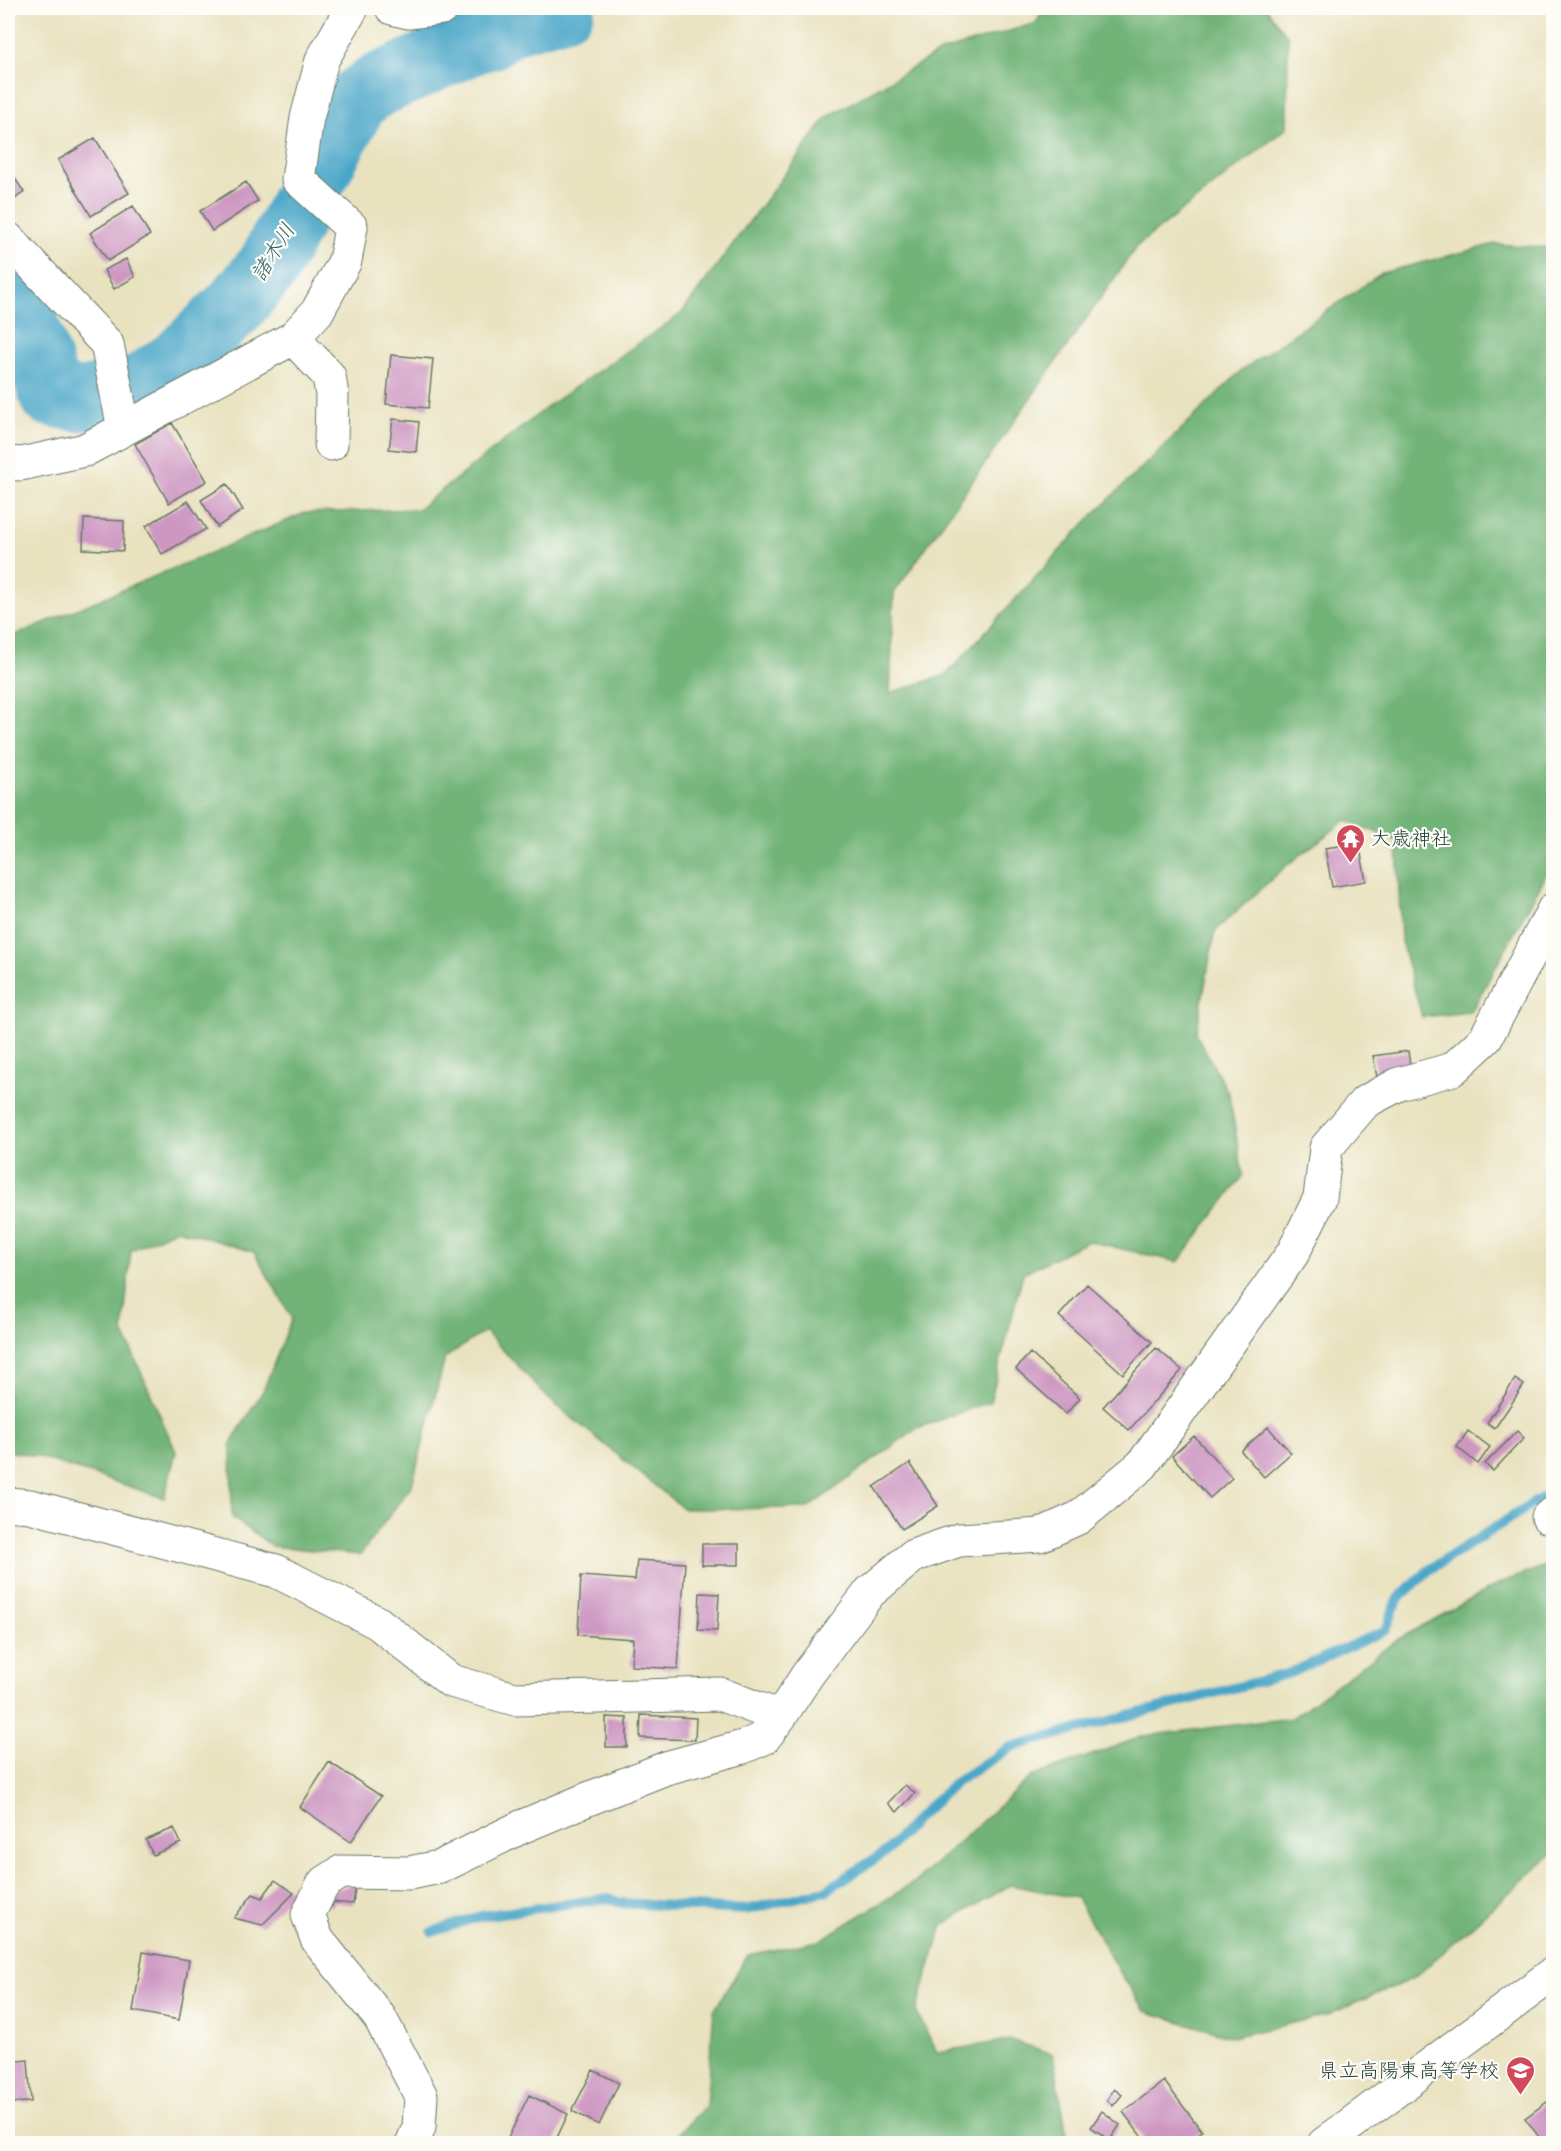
<svg xmlns="http://www.w3.org/2000/svg" width="1561" height="2151" font-family="Mynerve,'Klee One',sans-serif">
	<style>
		.forest { fill: #72b478; stroke: #487856; stroke-width: 1.5 }
		.lines { fill: none; stroke-linecap: round; stroke-linejoin: round }
		.stream { stroke: #49a6c8; stroke-width: 10 }
		.river { stroke: #49a6c8; stroke-width: 64 }
		.building { fill: #cd97c2 }
		.minor-casing { stroke: #667765; stroke-width: 35 }
		.minor { stroke: #fff; stroke-width: 33 }
		.labels { text-anchor: middle; stroke-width: 4.5; stroke-linejoin: round; paint-order: stroke }
		.poi-label { font-size: 20px; fill: #1f3d34; stroke: #fdfcf7; text-anchor: start }
		.water-label { font-size: 21px; font-style: italic; fill: #2e6268; stroke: #fdfcf7 }
	</style>
	<rect width="100%" height="100%" fill="#fdfcf7"/>
	<filter id="ink" filterUnits="userSpaceOnUse"><feTurbulence type="fractalNoise" baseFrequency=".0167" numOctaves="2"/><feDisplacementMap in="SourceGraphic" scale="12" xChannelSelector="R" yChannelSelector="G"/><feConvolveMatrix kernelMatrix="1 2 1 2 8 2 1 2 1" color-interpolation-filters="sRGB"/></filter>
	<filter id="wash" filterUnits="userSpaceOnUse"><feTurbulence type="fractalNoise" baseFrequency=".008" numOctaves="4" result="noise"/><feDisplacementMap in="SourceGraphic" scale="24" xChannelSelector="R" yChannelSelector="G"/><feGaussianBlur stdDeviation="1.35" result="paint"/><feColorMatrix in="noise" values="0 0 0 0 0 0 0 0 0 0 0 0 0 0 0 0 0 1.4 0 .05"/><feComposite in="paint" operator="in"/></filter>
	<g filter="url(#wash)">
		<rect width="100%" height="100%" fill="#e9e2bf"/>
		<path class="forest" d="M 1045,8 L 1266,8 L 1288,37 L 1287,128 L 1137,246 L 894,593 L 890,693 L 946,675 L 1086,522 L 1242,370 L 1382,273 L 1495,244 L 1553,248 L 1553,862 L 1471,1012 L 1422,1017 L 1401,941 L 1397,841 L 1346,820 L 1285,867 L 1215,931 L 1196,1034 L 1229,1094 L 1243,1176 L 1178,1262 L 1088,1241 L 1023,1273 L 990,1402 L 917,1428 L 808,1508 L 684,1509 L 550,1400 L 485,1331 L 445,1358 L 412,1485 L 360,1555 L 272,1546 L 232,1517 L 231,1443 L 263,1391 L 292,1318 L 254,1252 L 177,1229 L 131,1250 L 123,1331 L 176,1452 L 164,1498 L 36,1456 L 8,1451 L 8,638 L 305,513 L 418,509 L 555,401 L 681,314 L 827,117 L 940,52 L 1036,23 Z
			M 1553,1563 L 1553,1853 L 1414,1978 L 1328,2015 L 1232,2037 L 1145,2011 L 1109,1955 L 1077,1898 L 1010,1885 L 943,1925 L 916,2011 L 937,2052 L 1011,2040 L 1053,2054 L 1067,2136 L 1062,2143 L 669,2143 L 706,2106 L 714,2010 L 748,1955 L 819,1941 L 915,1882 L 1031,1777 L 1144,1736 L 1292,1718 L 1397,1640 L 1500,1583 Z"/>
		<g class="lines">
			<path class="stream" d="M 432,1932 L 481,1916 L 609,1898 L 620,1903 L 746,1910 L 825,1891 L 887,1851 L 918,1817 L 956,1782 L 1011,1747 L 1290,1673 L 1386,1630 L 1397,1600 L 1429,1570 L 1554,1490"/>
			<path class="river" d="M 8,287 L 19,298 L 51,395 L 79,400 L 136,389 L 179,360 L 234,307 L 268,267 L 356,101 L 374,87 L 479,40 L 489,38 L 511,23 L 563,8"/>
		</g>
		<g id="blocks">
			<path class="building" d="M 95,138 L 129,193 L 91,216 L 58,160 Z
				M 8,168 L 24,192 L 8,204 Z
				M 246,182 L 258,201 L 212,231 L 200,211 Z
				M 133,206 L 150,235 L 108,261 L 90,233 Z
				M 126,259 L 135,277 L 114,289 L 104,270 Z
				M 391,355 L 433,359 L 428,408 L 386,404 Z
				M 393,419 L 419,422 L 416,452 L 389,449 Z
				M 172,423 L 207,481 L 169,503 L 135,444 Z
				M 227,484 L 243,510 L 217,527 L 201,500 Z
				M 188,501 L 206,529 L 162,554 L 146,526 Z
				M 84,519 L 124,521 L 123,551 L 83,549 Z
				M 1359,843 L 1366,881 L 1332,887 L 1325,848 Z
				M 1408,1051 L 1411,1072 L 1377,1077 L 1373,1056 Z
				M 1087,1284 L 1152,1342 L 1123,1374 L 1059,1316 Z
				M 1156,1348 L 1182,1370 L 1129,1430 L 1103,1407 Z
				M 1030,1353 L 1080,1398 L 1066,1414 L 1016,1369 Z
				M 1515,1379 L 1524,1385 L 1495,1428 L 1487,1423 Z
				M 1268,1427 L 1291,1453 L 1264,1477 L 1241,1451 Z
				M 1468,1431 L 1490,1447 L 1478,1464 L 1457,1447 Z
				M 1517,1431 L 1524,1438 L 1493,1471 L 1485,1464 Z
				M 1194,1436 L 1232,1478 L 1210,1498 L 1172,1456 Z
				M 910,1463 L 938,1506 L 902,1529 L 874,1487 Z
				M 702,1544 L 739,1544 L 739,1565 L 702,1565 Z
				M 637,1560 L 685,1563 L 678,1669 L 631,1666 L 633,1639 L 578,1635 L 581,1576 L 635,1580 Z
				M 700,1593 L 719,1594 L 717,1631 L 698,1630 Z
				M 641,1715 L 696,1718 L 695,1740 L 640,1738 Z
				M 606,1717 L 627,1718 L 627,1747 L 606,1747 Z
				M 329,1762 L 381,1796 L 351,1842 L 300,1807 Z
				M 905,1785 L 915,1793 L 897,1812 L 888,1803 Z
				M 174,1828 L 181,1843 L 153,1855 L 146,1840 Z
				M 275,1880 L 294,1893 L 262,1925 L 234,1918 L 253,1894 L 262,1898 Z
				M 356,1883 L 353,1904 L 333,1902 L 332,1906 L 322,1905 L 333,1891 Z
				M 143,1952 L 189,1960 L 179,2020 L 133,2011 Z
				M 28,2060 L 31,2102 L 8,2103 L 8,2062 Z
				M 593,2070 L 619,2083 L 599,2125 L 572,2111 Z
				M 1164,2081 L 1202,2131 L 1185,2144 L 1147,2144 L 1123,2112 Z
				M 1114,2089 L 1122,2095 L 1113,2106 L 1107,2100 Z
				M 529,2095 L 568,2114 L 554,2144 L 505,2144 Z
				M 1554,2097 L 1554,2144 L 1544,2144 L 1525,2118 Z
				M 1102,2111 L 1120,2125 L 1110,2140 L 1091,2127 Z"/>
		</g>
	</g>
	<g filter="url(#ink)">
		<use href="#blocks" fill-opacity="0" stroke="#667765" stroke-width="1.5"/>
		<g class="lines">
			<defs>
				<path id="minor" d="M 392,8 L 408,12 L 442,8
					M 8,239 L 107,344 L 124,429
					M 293,338 L 329,376 L 332,395 L 331,444
					M 8,463 L 21,464 L 85,450 L 293,338 L 317,312 L 345,261 L 351,227 L 298,179 L 307,118 L 322,60 L 352,8
					M 8,1504 L 30,1506 L 276,1571 L 378,1623 L 451,1681 L 515,1699 L 720,1694 L 780,1717
					M 1548,1517 L 1554,1513
					M 412,2144 L 419,2127 L 421,2096 L 380,2018 L 317,1939 L 308,1915 L 323,1884 L 341,1872 L 409,1873 L 440,1867 L 521,1827 L 588,1799 L 666,1768 L 743,1747 L 764,1738 L 780,1717 L 808,1674 L 870,1592 L 913,1556 L 959,1540 L 1040,1535 L 1078,1518 L 1142,1465 L 1293,1253 L 1320,1198 L 1326,1148 L 1365,1102 L 1399,1084 L 1453,1069 L 1485,1039 L 1554,909
					M 1324,2144 L 1554,1973"/>
			</defs>
			<use href="#minor" class="minor-casing"/>
			<use href="#minor" class="minor"/>
		</g>
	</g>
	<defs>
		<symbol id="temple-pin" viewBox="-11 -11 22 30"><path d="M0 17L-7.5 6A9.5 9.5 0 1 1 7.5 6Z" fill="#d1495b" stroke="#fdfcf7"/><path d="M0-6L5-2H3V0L6.5 2.5H4V6H1.5V3h-3V6H-4V2.5H-6.5L-3 0V-2H-5Z" fill="#fff"/></symbol>
		<symbol id="school-pin" viewBox="-11 -11 22 30"><path d="M0 17L-7.5 6A9.5 9.5 0 1 1 7.5 6Z" fill="#d1495b" stroke="#fdfcf7"/><path d="M0-5L7-2L0 1L-7-2ZM-4 1L0 2.5L4 1V4Q0 6-4 4Z" fill="#fff"/></symbol>
	</defs>
	<g fill-rule="evenodd">
		<use href="#temple-pin" x="1334" y="822" width="33" height="45"/>
		<use href="#school-pin" x="1504" y="2054" width="33" height="45"/>
	</g>
	<g class="labels">
		<g class="poi-label">
			<text x="1371" y="845">大歳神社</text>
			<text x="1499" y="2077" text-anchor="end">県立高陽東高等学校</text>
		</g>
		<g class="water-label">
			<text transform="translate(273 252) rotate(-58)" y="7">諸木川</text>
		</g>
	</g>
	<rect width="1561" height="2151" fill="none" stroke="#fdfcf7" stroke-width="30"/>
</svg>
